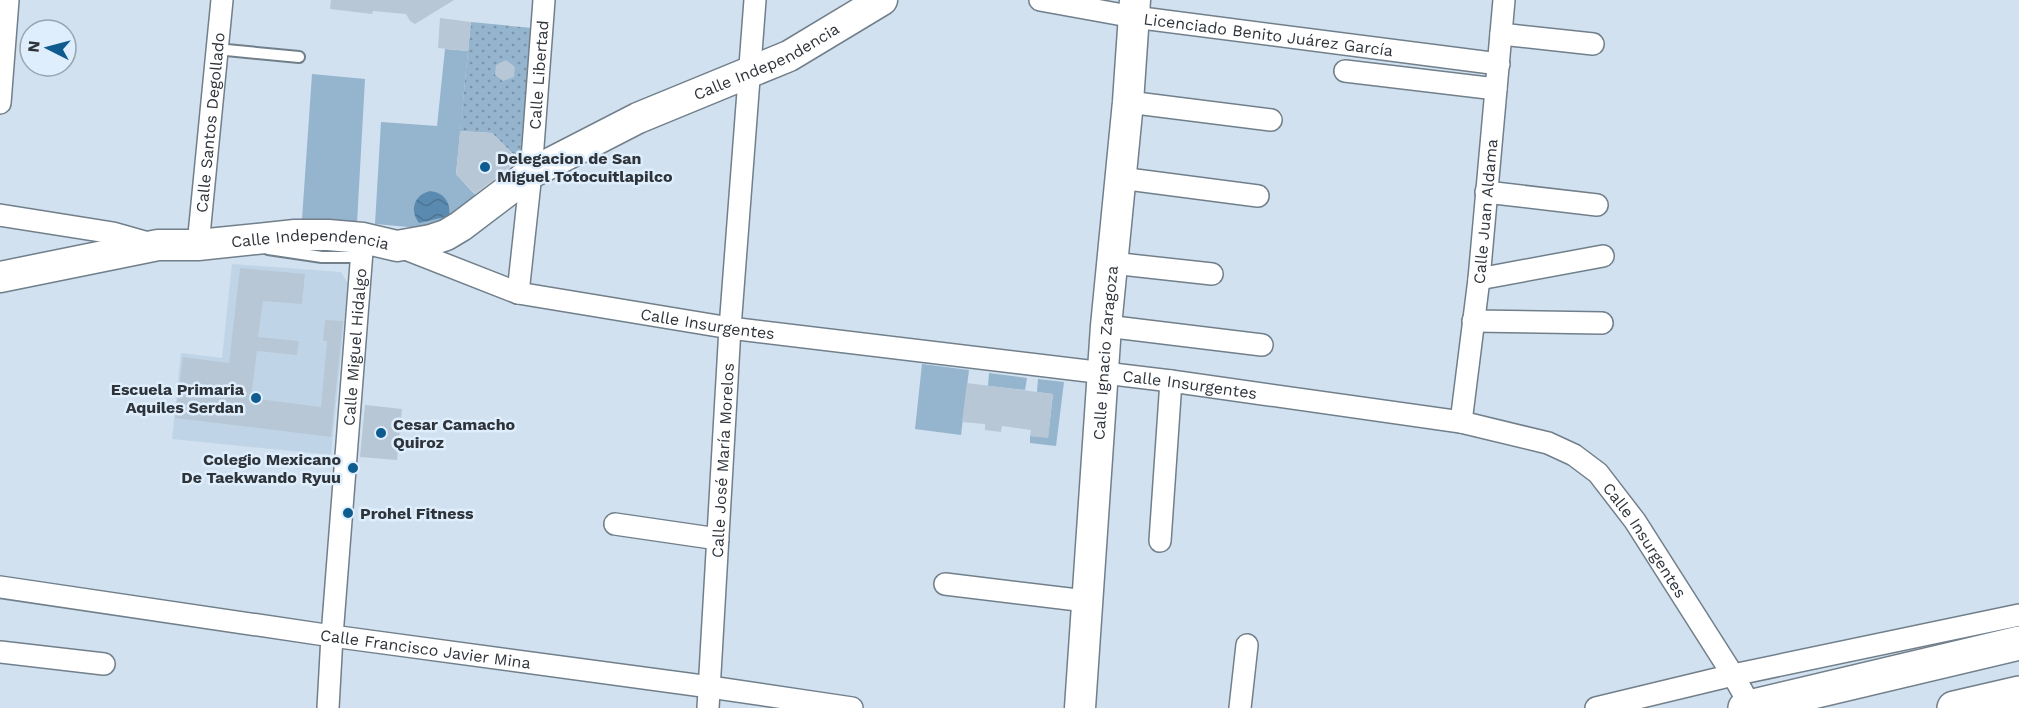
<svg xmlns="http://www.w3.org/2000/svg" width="2019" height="708" font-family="'Work Sans',sans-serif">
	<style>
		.built { fill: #bfd5e7 }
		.grass { fill: url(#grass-dots) }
		.garden { fill: #95b4ce }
		.water { fill: url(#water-waves) }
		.building { fill: #b8c7d5 }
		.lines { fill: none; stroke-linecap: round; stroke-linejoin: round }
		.lane-casing { stroke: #717f8b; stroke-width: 14 }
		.street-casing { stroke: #717f8b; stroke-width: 24 }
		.secondary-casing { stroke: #717f8b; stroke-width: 33 }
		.highway-casing { stroke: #717f8b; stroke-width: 36 }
		.lane { stroke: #fff; stroke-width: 10 }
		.street { stroke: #fff; stroke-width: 21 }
		.secondary { stroke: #fff; stroke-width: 30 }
		.highway { stroke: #fff; stroke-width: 33 }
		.poi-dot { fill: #0e5c8f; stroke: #dfeefc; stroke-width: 2 }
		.labels { text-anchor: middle; stroke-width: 5; stroke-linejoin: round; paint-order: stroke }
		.street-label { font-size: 16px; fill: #2e343a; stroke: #dfeefc }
		.poi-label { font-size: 16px; font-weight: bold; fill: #2e343a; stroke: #dfeefc; text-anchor: start }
	</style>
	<defs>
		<pattern id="grass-dots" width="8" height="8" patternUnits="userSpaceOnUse" patternTransform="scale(1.5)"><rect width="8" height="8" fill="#95b4ce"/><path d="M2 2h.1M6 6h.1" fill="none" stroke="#7a93a8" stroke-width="1.8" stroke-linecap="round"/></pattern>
		<pattern id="water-waves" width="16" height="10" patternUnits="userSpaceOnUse" patternTransform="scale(1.5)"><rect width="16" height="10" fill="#5b8ab1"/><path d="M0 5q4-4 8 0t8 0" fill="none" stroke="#4c7291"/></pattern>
	</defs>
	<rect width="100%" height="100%" fill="#d1e1ef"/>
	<path class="built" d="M 232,264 L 341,272 L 348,284 L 331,455 L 172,439 L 181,353 L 222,358 Z"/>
	<path class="grass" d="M 471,22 L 532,28 L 520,161 L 492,133 L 460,131 Z"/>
	<path class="garden" d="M 445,49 L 468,51 L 456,174 L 478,198 L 442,230 L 375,224 L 381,122 L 437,126 Z
		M 312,74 L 365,79 L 357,223 L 302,219 Z
		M 922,364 L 969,370 L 961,435 L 915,429 Z
		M 989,373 L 1027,378 L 1025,390 L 988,386 Z
		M 1038,379 L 1064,382 L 1056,446 L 1030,443 L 1030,436 L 1048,437 L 1053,394 L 1037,392 Z"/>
	<path class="water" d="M 430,191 C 444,193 451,202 449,216 L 419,223 C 409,210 414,195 430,191 Z"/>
	<path class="building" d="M 331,0 L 454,0 L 415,24 L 410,21 L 406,14 L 373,11 L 372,14 L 330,9 Z
		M 440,18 L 471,22 L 468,51 L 438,48 Z
		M 506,60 L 515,67 L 514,77 L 503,81 L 495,75 L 496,65 Z
		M 460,131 L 492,133 L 519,160 L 475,194 L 456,174 Z
		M 240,268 L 305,274 L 302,304 L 263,301 L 258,337 L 299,341 L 297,355 L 257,351 L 251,398 L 321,407 L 327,341 L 323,341 L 325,320 L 343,321 L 331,437 L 175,418 L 183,357 L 229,363 Z
		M 967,383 L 1053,394 L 1048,438 L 1030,436 L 1031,430 L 1002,426 L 1001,432 L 985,430 L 985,424 L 962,422 Z
		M 365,405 L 402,409 L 397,460 L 360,457 Z"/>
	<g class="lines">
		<defs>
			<path id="lane" d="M 216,49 L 299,57
				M 268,249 L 322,257 L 362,257"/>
			<g id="street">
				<path id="s1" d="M 1040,0 L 1134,17 L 1499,64"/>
				<path d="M 1501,34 L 1593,44"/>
				<path d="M 1345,71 L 1496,89"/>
				<path d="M 1128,102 L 1271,120"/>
				<path d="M 0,103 L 8,0"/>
				<path d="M 1120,178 L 1258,196"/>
				<path d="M 1486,192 L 1597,205"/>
				<path d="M 0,215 L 113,233 L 152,244"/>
				<path id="s2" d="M 198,245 L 222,0"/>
				<path id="s3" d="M 398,246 L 518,293 L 730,328 L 1171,381 L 1461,422 L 1548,443 L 1574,455 L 1598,473 L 1635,521 L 1733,675 L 1751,707"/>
				<path d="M 1112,263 L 1212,274"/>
				<path d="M 1479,279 L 1603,256"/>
				<path id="s4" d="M 518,293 L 531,173 L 544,0"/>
				<path d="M 1473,321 L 1602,323"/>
				<path d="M 1106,326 L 1262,345"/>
				<path id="s5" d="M 1461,422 L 1479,279 L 1504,0"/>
				<path d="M 615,524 L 718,539"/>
				<path d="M 1160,541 L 1171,381"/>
				<path d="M 945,584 L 1086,601"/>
				<path id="s6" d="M 0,587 L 332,636 L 710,687 L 852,708"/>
				<path d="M 0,652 L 104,664"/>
				<path id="s7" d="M 328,708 L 332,636 L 363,238"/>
				<path id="s8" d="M 708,708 L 730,328 L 755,0"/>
				<path d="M 1240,708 L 1247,645"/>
				<path d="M 1596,708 L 1733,675 L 2019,615"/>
			</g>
			<g id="secondary">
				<path id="s9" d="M 0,277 L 158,245 L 198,245 L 295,235 L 328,235 L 363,238 L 397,246 L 431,240 L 446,235 L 461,226 L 531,173 L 638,118 L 789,56 L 882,0"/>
				<path id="s10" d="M 1080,708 L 1106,326 L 1128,102 L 1135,0"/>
			</g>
			<path id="highway" d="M 1745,708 L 2019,643
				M 1954,708 L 2019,693"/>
		</defs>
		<use href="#lane" class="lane-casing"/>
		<use href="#street" class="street-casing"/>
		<use href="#secondary" class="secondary-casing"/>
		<use href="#highway" class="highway-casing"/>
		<use href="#lane" class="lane"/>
		<use href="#street" class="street"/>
		<use href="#secondary" class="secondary"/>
		<use href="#highway" class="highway"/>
	</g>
	<g class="poi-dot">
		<circle cx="485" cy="167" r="6"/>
		<circle cx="256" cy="398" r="6"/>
		<circle cx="381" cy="433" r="6"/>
		<circle cx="353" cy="468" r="6"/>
		<circle cx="348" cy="513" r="6"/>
	</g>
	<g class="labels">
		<g class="street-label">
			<text dy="6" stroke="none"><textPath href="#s1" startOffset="231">Licenciado Benito Juárez García</textPath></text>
			<text dy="6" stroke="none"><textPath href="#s9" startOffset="818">Calle Independencia</textPath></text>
			<text dy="6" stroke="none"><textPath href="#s4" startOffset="219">Calle Libertad</textPath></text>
			<text dy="6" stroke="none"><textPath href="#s2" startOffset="123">Calle Santos Degollado</textPath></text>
			<text dy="6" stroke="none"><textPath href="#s5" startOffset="212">Calle Juan Aldama</textPath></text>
			<text dy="6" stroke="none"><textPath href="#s9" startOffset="314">Calle Independencia</textPath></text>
			<text dy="6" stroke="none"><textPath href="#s3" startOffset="321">Calle Insurgentes</textPath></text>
			<text dy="6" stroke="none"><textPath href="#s7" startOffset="362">Calle Miguel Hidalgo</textPath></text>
			<text dy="6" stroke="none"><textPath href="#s10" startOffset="356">Calle Ignacio Zaragoza</textPath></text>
			<text dy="6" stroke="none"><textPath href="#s3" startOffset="807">Calle Insurgentes</textPath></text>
			<text dy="6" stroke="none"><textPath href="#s8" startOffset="248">Calle José María Morelos</textPath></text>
			<text dy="6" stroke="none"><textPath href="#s3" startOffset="1311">Calle Insurgentes</textPath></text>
			<text dy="6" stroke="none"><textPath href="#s6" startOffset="430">Calle Francisco Javier Mina</textPath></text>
		</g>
		<g class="poi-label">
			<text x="497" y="164">Delegacion de San<tspan x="497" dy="18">Miguel Totocuitlapilco</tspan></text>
			<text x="244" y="395" text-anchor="end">Escuela Primaria<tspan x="244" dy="18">Aquiles Serdan</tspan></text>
			<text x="393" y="430">Cesar Camacho<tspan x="393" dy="18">Quiroz</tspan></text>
			<text x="341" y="465" text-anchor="end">Colegio Mexicano<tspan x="341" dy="18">De Taekwando Ryuu</tspan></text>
			<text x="360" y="519">Prohel Fitness</text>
		</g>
	</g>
	<g transform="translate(48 48) rotate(276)"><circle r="28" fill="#dfeefc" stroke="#98a4ae" stroke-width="1.5"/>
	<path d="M0-4.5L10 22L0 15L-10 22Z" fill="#0e5c8f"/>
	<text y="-9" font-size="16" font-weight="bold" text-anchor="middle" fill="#2e343a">N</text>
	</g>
</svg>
